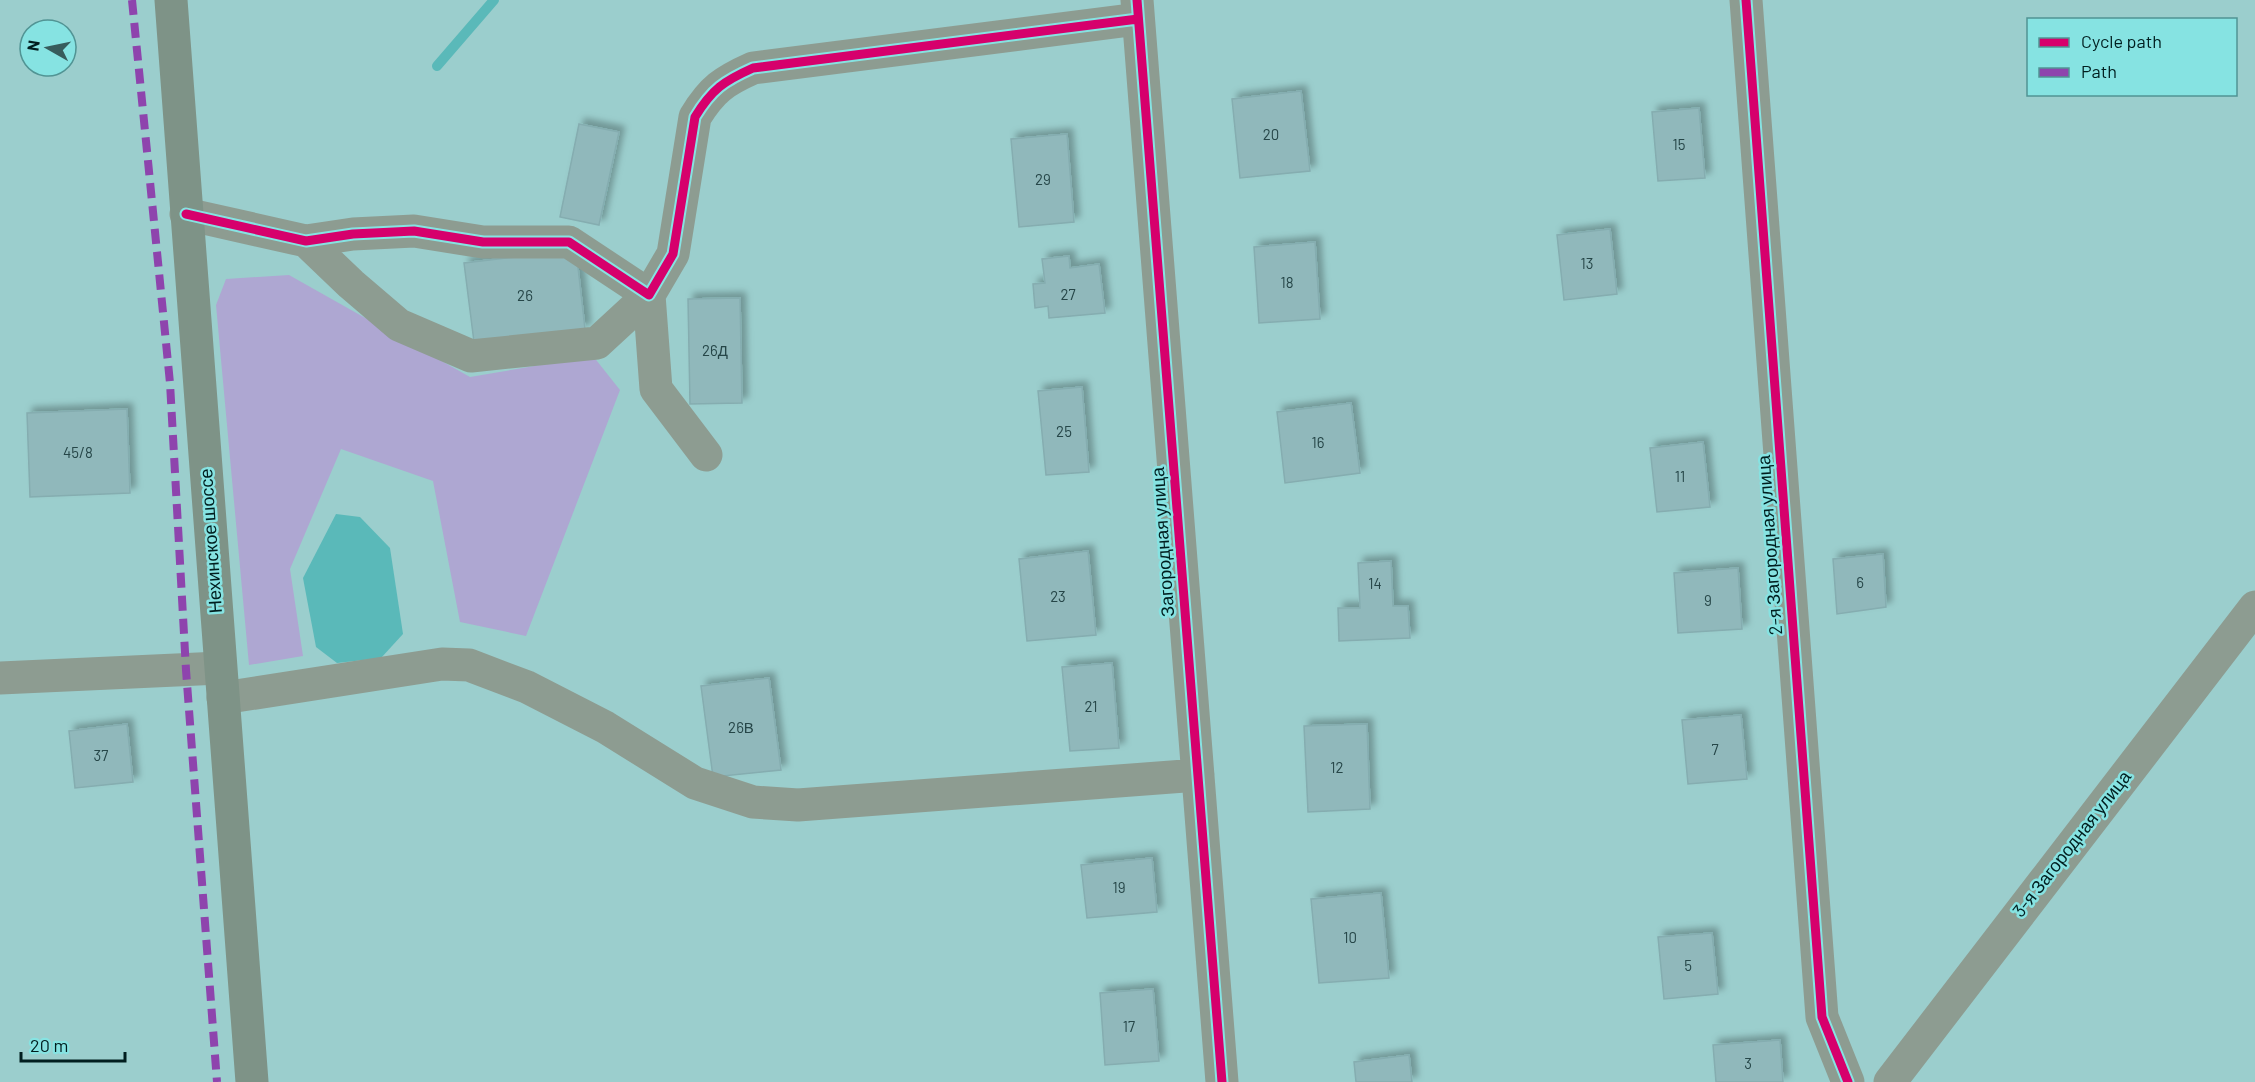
<svg xmlns="http://www.w3.org/2000/svg" width="2255" height="1082" font-family="Barlow,sans-serif">
	<style>
		.forest { fill: #aea7d2 }
		.water { fill: #5ab9b9 }
		.lines { fill: none; stroke-linecap: round; stroke-linejoin: round }
		.stream { stroke: #5ab9b9; stroke-width: 10 }
		.building { fill: #90b8bb; stroke: #85adb0; stroke-width: 1.5; filter: url(#shadow) }
		.minor { stroke: #8d9c91; stroke-width: 33 }
		.major { stroke: #7e9387; stroke-width: 33 }
		.quiet { stroke: #8e44ad; stroke-width: 8; stroke-dasharray: 15 8; stroke-linecap: butt }
		.cycleway-casing { stroke: #86e3e2; stroke-width: 13 }
		.cycleway { stroke: #d6006c; stroke-width: 9 }
		.labels { text-anchor: middle; stroke-width: 5; stroke-linejoin: round; paint-order: stroke }
		.number-label { font-size: 15px; fill: #264648 }
		.street-label { font-size: 18px; fill: #011e1f; stroke: #86e3e2 }
	</style>
	<defs>
		<filter id="shadow"><feDropShadow dx="5.5" dy="-5.5" stdDeviation="3" flood-color="#0004"/></filter>
	</defs>
	<rect width="100%" height="100%" fill="#9bcecd"/>
	<path class="forest" d="M 289,275 L 470,377 L 593,356 L 620,390 L 526,636 L 460,622 L 433,481 L 341,449 L 290,569 L 303,656 L 249,665 L 216,305 L 226,279 Z"/>
	<path class="water" d="M 336,514 L 360,517 L 390,548 L 403,634 L 381,658 L 337,663 L 316,647 L 303,578 Z"/>
	<g class="lines">
		<path class="stream" d="M 437,66 L 494,0"/>
	</g>
	<path class="building" d="M 1301,91 L 1310,171 L 1240,178 L 1232,99 Z
		M 1699,108 L 1705,178 L 1658,181 L 1652,112 Z
		M 579,124 L 619,132 L 599,225 L 560,217 Z
		M 1067,134 L 1074,222 L 1019,227 L 1011,139 Z
		M 1610,229 L 1617,294 L 1564,300 L 1557,235 Z
		M 1315,242 L 1320,319 L 1259,323 L 1254,247 Z
		M 576,250 L 585,329 L 474,342 L 464,263 Z
		M 1069,256 L 1070,268 L 1099,264 L 1105,313 L 1049,318 L 1048,306 L 1035,308 L 1033,284 L 1045,283 L 1042,259 Z
		M 740,298 L 742,403 L 690,404 L 688,299 Z
		M 1082,387 L 1089,472 L 1046,475 L 1038,391 Z
		M 1351,403 L 1360,473 L 1285,483 L 1277,412 Z
		M 127,409 L 130,493 L 30,497 L 27,413 Z
		M 1703,442 L 1710,507 L 1657,512 L 1650,448 Z
		M 1088,551 L 1096,635 L 1027,641 L 1019,559 Z
		M 1883,554 L 1886,607 L 1837,614 L 1833,559 Z
		M 1391,561 L 1393,606 L 1408,606 L 1410,638 L 1339,641 L 1338,608 L 1360,608 L 1358,563 Z
		M 1738,568 L 1742,629 L 1678,633 L 1674,573 Z
		M 1112,663 L 1119,748 L 1070,751 L 1062,667 Z
		M 769,678 L 781,770 L 713,777 L 701,686 Z
		M 1741,715 L 1747,779 L 1688,784 L 1682,720 Z
		M 127,724 L 133,782 L 75,788 L 69,731 Z
		M 1367,724 L 1370,809 L 1308,812 L 1304,726 Z
		M 1152,858 L 1157,912 L 1087,918 L 1081,865 Z
		M 1381,893 L 1389,978 L 1319,983 L 1311,899 Z
		M 1712,933 L 1718,994 L 1664,999 L 1658,937 Z
		M 1153,989 L 1159,1061 L 1105,1065 L 1100,993 Z
		M 1780,1040 L 1783,1082 L 1716,1082 L 1713,1045 Z
		M 1409,1055 L 1412,1082 L 1356,1082 L 1354,1062 Z"/>
	<g class="lines">
		<path class="minor" d="M 1137,0 L 1222,1082
			M 1746,0 L 1822,1017 L 1848,1082
			M 186,214 L 306,241 L 353,234 L 414,231 L 483,242 L 569,242 L 649,295 L 673,254 L 695,117 C 712,89 724,81 753,68 L 1138,19
			M 306,241 L 351,284 L 399,325 L 471,356 L 597,343 L 649,295
			M 649,295 L 656,389 L 706,455
			M 0,678 L 220,668
			M 223,698 L 442,664 L 469,665 L 527,687 L 605,727 L 695,783 L 753,802 L 798,805 L 1198,775
			M 1890,1082 L 2255,607"/>
		<path class="major" d="M 171,0 L 252,1082"/>
		<path class="quiet" d="M 132,0 L 170,383 L 186,670 L 217,1082"/>
		<defs>
			<path id="cycleway" d="M 1137,0 L 1222,1082
				M 1746,0 L 1822,1017 L 1848,1082
				M 186,214 L 306,241 L 353,234 L 414,231 L 483,242 L 569,242 L 649,295 L 673,254 L 695,117 C 712,89 724,81 753,68 L 1138,19"/>
		</defs>
		<use href="#cycleway" class="cycleway-casing"/>
		<use href="#cycleway" class="cycleway"/>
	</g>
	<g class="labels">
		<g class="number-label">
			<text x="1271" y="140">20</text>
			<text x="1679" y="150">15</text>
			<text x="1043" y="185">29</text>
			<text x="1587" y="269">13</text>
			<text x="1287" y="288">18</text>
			<text x="1068" y="300">27</text>
			<text x="525" y="301">26</text>
			<text x="715" y="356">26Д</text>
			<text x="1064" y="437">25</text>
			<text x="1318" y="448">16</text>
			<text x="78" y="458">45/8</text>
			<text x="1680" y="482">11</text>
			<text x="1860" y="588">6</text>
			<text x="1375" y="589">14</text>
			<text x="1058" y="602">23</text>
			<text x="1708" y="606">9</text>
			<text x="1091" y="712">21</text>
			<text x="741" y="733">26В</text>
			<text x="1715" y="755">7</text>
			<text x="101" y="761">37</text>
			<text x="1337" y="773">12</text>
			<text x="1119" y="893">19</text>
			<text x="1350" y="943">10</text>
			<text x="1688" y="971">5</text>
			<text x="1129" y="1032">17</text>
			<text x="1748" y="1069">3</text>
		</g>
		<g class="street-label">
			<text transform="translate(211 541) rotate(-94)" y="6">Нехинское шоссе</text>
			<text transform="translate(1163 542) rotate(-94)" y="6">Загородная улица</text>
			<text transform="translate(1770 545) rotate(-94)" y="6">2-я Загородная улица</text>
			<text transform="translate(2072 844) rotate(-52)" y="6">3-я Загородная улица</text>
		</g>
	</g>
	<rect x="2027" y="18" width="210" height="78" fill="#86e3e2" stroke="#519494" stroke-width="1.5"/>
	<rect x="2039" y="38" width="30" height="9" fill="#d6006c" stroke="#519494" stroke-width="1.5"/>
	<text x="2081" y="48" font-size="18" fill="#011e1f">Cycle path</text>
	<rect x="2039" y="68" width="30" height="9" fill="#8e44ad" stroke="#519494" stroke-width="1.5"/>
	<text x="2081" y="78" font-size="18" fill="#011e1f">Path</text>
	<g transform="translate(48 48) rotate(279)"><circle r="28" fill="#86e3e2" stroke="#519494" stroke-width="1.5"/>
	<path d="M0-4.5L10 22L0 15L-10 22Z" fill="#375c5c"/>
	<text y="-9" font-size="16" font-weight="bold" text-anchor="middle" fill="#011e1f">N</text>
	</g>
	<path d="M21 1052v9h104v-9" fill="none" stroke="#011e1f" stroke-width="3"/>
	<text x="30" y="1052" font-size="18" fill="#011e1f" stroke="#86e3e2" stroke-width="4.5" paint-order="stroke">20 m</text>
</svg>
